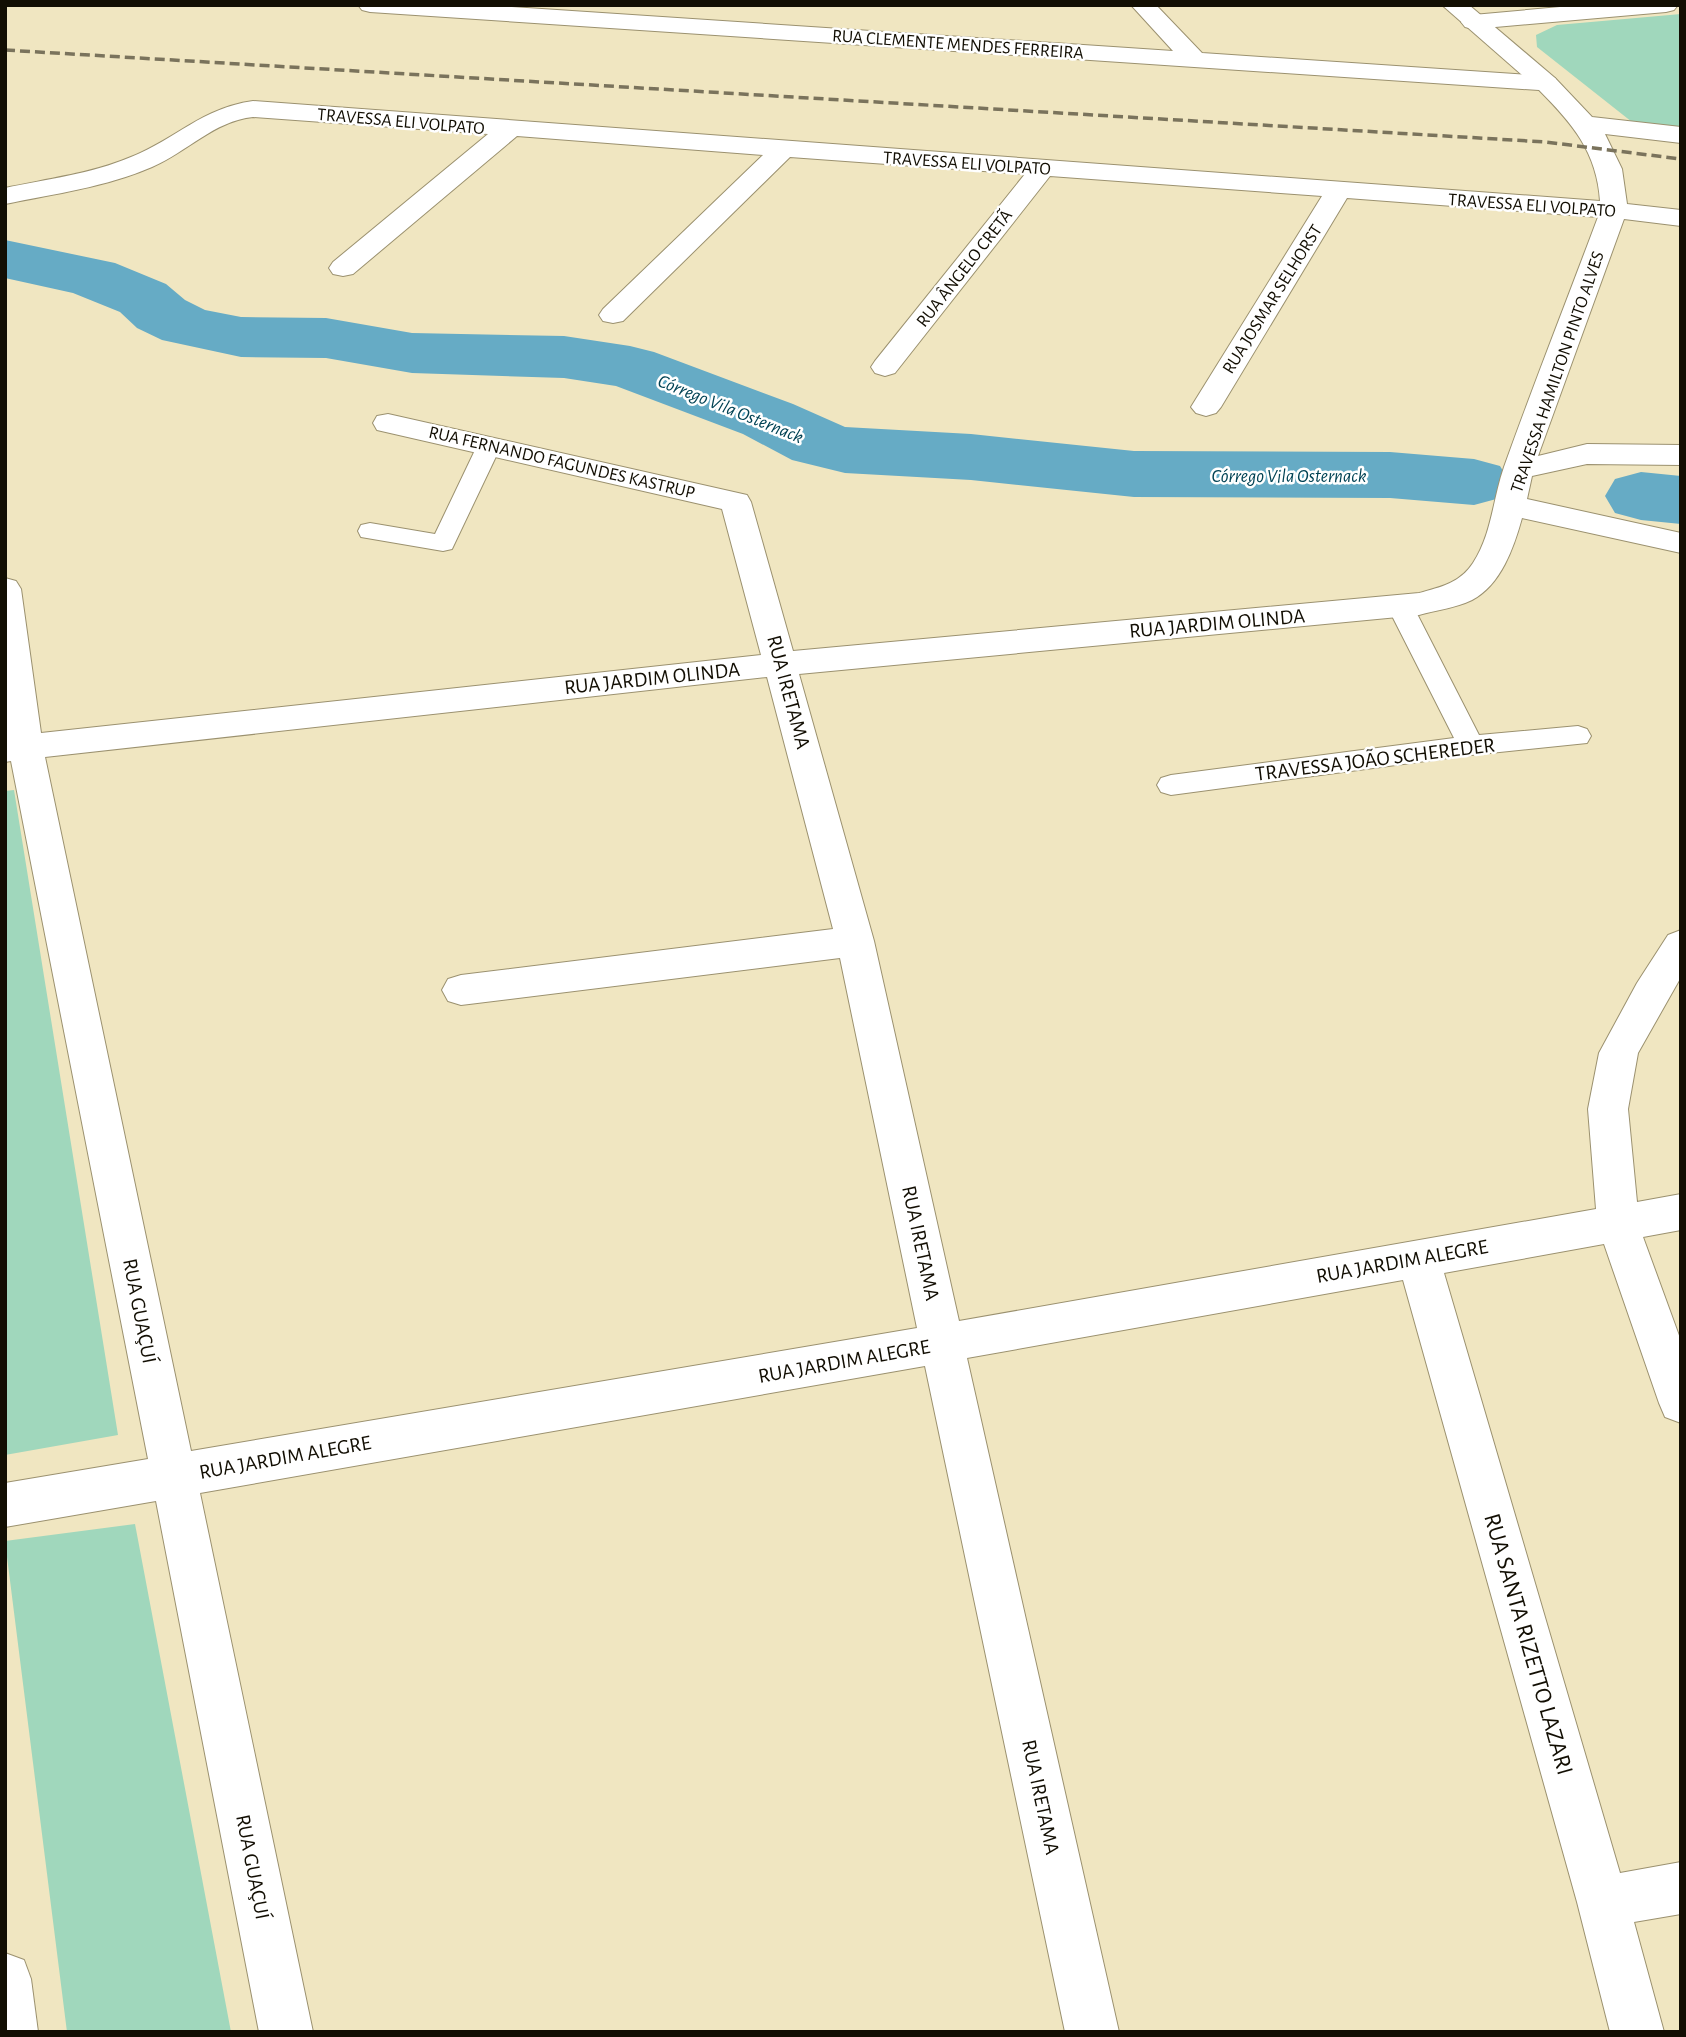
<svg xmlns="http://www.w3.org/2000/svg" width="1686" height="2037" font-family="'Alegreya Sans',sans-serif">
	<style>
		.green { fill: #a0d7bc }
		.lines { fill: none; stroke-linecap: round; stroke-linejoin: round }
		.river { fill: #66abc5; fill-rule: evenodd }
		.service-casing { stroke: #9b916f; stroke-width: 2 }
		.minor-casing { stroke: #9b916f; stroke-width: 2 }
		.tertiary-casing { stroke: #9b916f; stroke-width: 2 }
		.secondary-casing { stroke: #9b916f; stroke-width: 2 }
		.service { fill: #fff; fill-rule: evenodd }
		.minor { fill: #fff; fill-rule: evenodd }
		.tertiary { fill: #fff; fill-rule: evenodd }
		.secondary { fill: #fff; fill-rule: evenodd }
		.rail { stroke: #7a735c; stroke-width: 3.5; stroke-dasharray: 10 5; stroke-linecap: butt }
		.labels { text-anchor: middle; stroke-width: 5; stroke-linejoin: round; paint-order: stroke }
		.far-street-label { font-size: 18px; fill: #120e03; stroke: #fff }
		.far-water-label { font-size: 19px; font-style: italic; fill: #014254; stroke: #fff }
		.street-label { font-size: 21px; fill: #120e03; stroke: #fff }
		.near-street-label { font-size: 24px; fill: #120e03; stroke: #fff }
	</style>
	<rect width="100%" height="100%" fill="#f0e6c1"/>
	<path class="green" d="M 1681,14 L 1681,130 L 1632,122 L 1537,47 L 1536,35 L 1557,25 Z
		M 14,790 L 118,1435 L 5,1455 L 5,791 Z
		M 135,1524 L 231,2032 L 67,2032 L 5,1541 Z"/>
	<g class="lines">
		<path class="river" d="M 5,240 L 115,263 L 166,284 L 185,300 L 205,310 L 241,317 L 326,318 L 412,333 L 564,336 L 630,346 L 654,352 L 793,404 L 845,427 L 971,434 L 1134,451 L 1390,452 L 1474,459 L 1500,466 L 1510,482 L 1500,498 L 1474,505 L 1390,498 L 1134,497 L 971,480 L 845,473 L 792,460 L 743,434 L 616,386 L 564,378 L 412,373 L 326,358 L 241,357 L 162,340 L 137,328 L 120,312 L 73,293 L 5,278 Z
			M 1641,472 L 1681,476 L 1681,524 L 1641,520 L 1615,513 L 1605,496 L 1615,479 Z"/>
		<defs>
			<path id="service" d="M 489,439 L 497,441 L 501,446 L 452,549 L 443,551 L 361,537 L 358,531 L 361,525 L 370,523 L 435,534 L 477,446 L 481,441 Z
				M 1400,597 L 1409,600 L 1413,606 L 1479,735 L 1578,726 L 1587,729 L 1591,736 L 1587,743 L 1471,755 L 1171,795 L 1161,792 L 1157,785 L 1161,778 L 1171,775 L 1454,738 L 1387,606 L 1391,600 Z"/>
			<path id="minor" d="M 358,5 L 481,5 L 1173,51 L 1131,5 L 1156,5 L 1202,53 L 1546,76 L 1555,78 L 1592,117 L 1681,127 L 1681,143 L 1605,134 L 1622,169 L 1627,204 L 1681,210 L 1681,226 L 1624,219 L 1538,456 L 1587,444 L 1681,445 L 1681,465 L 1587,464 L 1532,476 L 1527,499 L 1681,533 L 1681,553 L 1522,518 C 1514,547 1501,585 1472,600 C 1456,608 1436,610 1419,615 L 799,674 L 874,941 L 959,1321 L 1596,1209 L 1588,1109 L 1599,1053 L 1637,983 L 1668,935 L 1681,930 L 1681,977 L 1638,1053 L 1628,1109 L 1637,1202 L 1681,1194 L 1681,1230 L 1643,1237 L 1681,1341 L 1681,1423 L 1665,1417 L 1659,1403 L 1604,1244 L 1444,1273 L 1620,1873 L 1681,1862 L 1681,1914 L 1634,1922 L 1664,2032 L 1610,2032 L 1577,1902 L 1403,1280 L 967,1358 L 1119,2032 L 1065,2032 L 925,1366 L 200,1493 L 313,2032 L 259,2032 L 156,1501 L 5,1527 L 5,1483 L 148,1459 L 11,761 L 5,762 L 5,736 L 7,736 L 5,578 L 16,581 L 21,589 L 41,733 L 761,655 L 722,509 L 377,430 L 373,423 L 377,416 L 388,414 L 747,495 L 751,502 L 793,651 L 1419,593 C 1441,587 1460,583 1473,563 C 1492,534 1493,498 1504,467 C 1534,383 1567,300 1598,217 L 1347,198 L 1221,407 L 1216,413 L 1206,416 L 1196,413 L 1191,407 L 1322,196 L 1050,176 L 895,373 L 885,376 L 875,373 L 871,367 L 875,361 L 1025,174 L 790,157 L 623,321 L 613,323 L 603,321 L 599,315 L 603,309 L 763,155 L 517,136 L 353,274 L 343,276 L 333,274 L 329,268 L 333,262 L 488,134 L 253,117 C 214,121 187,152 152,167 C 106,187 54,194 5,204 L 5,188 C 47,179 91,174 131,157 C 176,139 202,108 253,101 L 1600,201 C 1597,152 1572,123 1539,90 L 370,12 L 362,10 ZM 767,677 L 833,929 L 461,975 L 448,979 L 442,990 L 448,1001 L 461,1005 L 840,958 L 917,1328 L 191,1451 L 45,757 Z
				M 1582,5 L 1678,5 L 1674,10 L 1666,12 L 1473,29 L 1465,27 L 1461,22 L 1465,17 L 1473,15 Z"/>
			<path id="tertiary" d="M 1442,5 L 1469,5 L 1555,78 L 1558,83 L 1555,88 L 1546,90 L 1537,88 Z"/>
			<path id="secondary" d="M 5,1953 L 24,1960 L 31,1979 L 38,2032 L 5,2032 Z"/>
		</defs>
		<use href="#service" class="service-casing"/>
		<use href="#minor" class="minor-casing"/>
		<use href="#tertiary" class="tertiary-casing"/>
		<use href="#secondary" class="secondary-casing"/>
		<use href="#service" class="service"/>
		<use href="#minor" class="minor"/>
		<use href="#tertiary" class="tertiary"/>
		<use href="#secondary" class="secondary"/>
		<path class="rail" d="M 5,50 L 1546,142 L 1681,159"/>
	</g>
	<g class="labels">
		<g class="far-street-label">
			<text transform="translate(958 44) rotate(4)" y="6">RUA CLEMENTE MENDES FERREIRA</text>
			<text transform="translate(401 121) rotate(5)" y="6">TRAVESSA ELI VOLPATO</text>
			<text transform="translate(967 163) rotate(4)" y="6">TRAVESSA ELI VOLPATO</text>
			<text transform="translate(1532 205) rotate(4)" y="6">TRAVESSA ELI VOLPATO</text>
			<text transform="translate(964 268) rotate(-52)" y="6">RUA ÂNGELO CRETÃ</text>
			<text transform="translate(1272 299) rotate(-58)" y="6">RUA JOSMAR SELHORST</text>
			<text transform="translate(1557 372) rotate(-71)" y="6">TRAVESSA HAMILTON PINTO ALVES</text>
			<text transform="translate(562 462) rotate(13)" y="6">RUA FERNANDO FAGUNDES KASTRUP</text>
		</g>
		<g class="far-water-label">
			<text transform="translate(731 408) rotate(22)" y="7">Córrego Vila Osternack</text>
			<text x="1289" y="482">Córrego Vila Osternack</text>
		</g>
		<g class="street-label">
			<text transform="translate(1217 623) rotate(-5)" y="7">RUA JARDIM OLINDA</text>
			<text transform="translate(652 678) rotate(-6)" y="7">RUA JARDIM OLINDA</text>
			<text transform="translate(789 692) rotate(75)" y="7">RUA IRETAMA</text>
			<text transform="translate(1375 759) rotate(-7)" y="7">TRAVESSA JOÃO SCHEREDER</text>
			<text transform="translate(921 1243) rotate(78)" y="7">RUA IRETAMA</text>
			<text transform="translate(1402 1261) rotate(-10)" y="7">RUA JARDIM ALEGRE</text>
			<text transform="translate(140 1311) rotate(79)" y="7">RUA GUAÇUÍ</text>
			<text transform="translate(844 1361) rotate(-10)" y="7">RUA JARDIM ALEGRE</text>
			<text transform="translate(285 1457) rotate(-10)" y="7">RUA JARDIM ALEGRE</text>
			<text transform="translate(1041 1797) rotate(78)" y="7">RUA IRETAMA</text>
			<text transform="translate(253 1867) rotate(79)" y="7">RUA GUAÇUÍ</text>
		</g>
		<g class="near-street-label">
			<text transform="translate(1529 1644) rotate(74)" y="8">RUA SANTA RIZETTO LAZARI</text>
		</g>
	</g>
	<rect width="1686" height="2037" fill="none" stroke="#120e03" stroke-width="14"/>
</svg>
